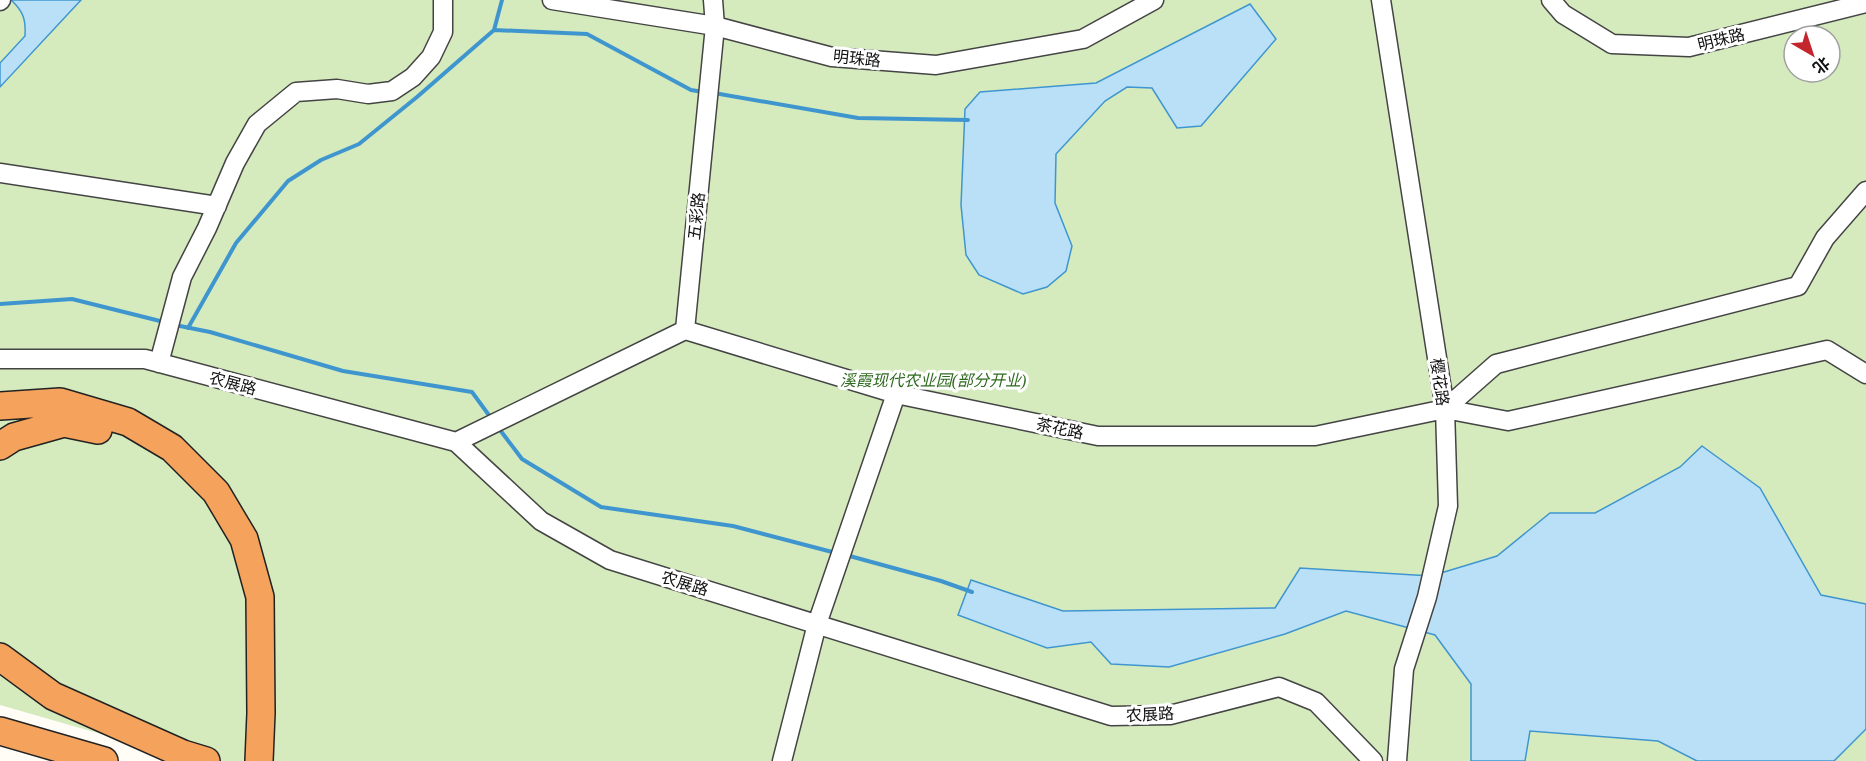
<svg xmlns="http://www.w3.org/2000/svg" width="1866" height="761" font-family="'Times New Roman','Noto Sans SC',serif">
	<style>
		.green { fill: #d5ebbd; fill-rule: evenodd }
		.water { fill: #b9e0f7; stroke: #3f96cf; stroke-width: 1.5 }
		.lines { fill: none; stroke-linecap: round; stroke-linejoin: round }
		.stream { stroke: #3f96cf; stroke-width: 4 }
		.minor-casing { stroke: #444; stroke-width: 21 }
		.highway-casing { stroke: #222; stroke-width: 30 }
		.minor { stroke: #fff; stroke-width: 18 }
		.highway { stroke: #f5a25d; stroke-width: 27 }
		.labels { text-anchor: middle; stroke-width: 6; stroke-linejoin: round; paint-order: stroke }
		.street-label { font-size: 16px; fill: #111; stroke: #fff }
		.park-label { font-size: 16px; font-style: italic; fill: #2f6b1f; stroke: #fff }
	</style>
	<rect width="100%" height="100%" fill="#fffdf5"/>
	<path class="green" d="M 0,0 L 1866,0 L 1866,761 L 195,761 L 0,705 ZM 1794,36 L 1830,36 L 1830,72 L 1794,72 Z"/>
	<path class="water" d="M 11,0 L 81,0 L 0,87 L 0,63 L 25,36 C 26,19 23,11 11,0 Z
		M 1250,4 L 1276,39 L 1201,126 L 1177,128 L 1152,88 L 1127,87 L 1105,101 L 1056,154 L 1055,203 L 1072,246 L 1066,271 L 1047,287 L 1023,294 L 979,275 L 966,255 L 961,205 L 965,109 L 980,92 L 1096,83 Z
		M 1702,446 L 1760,488 L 1821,595 L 1866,604 L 1866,729 L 1834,761 L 1697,761 L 1658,741 L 1530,731 L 1525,761 L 1471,761 L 1471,684 L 1435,635 L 1346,611 L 1285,634 L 1169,667 L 1111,664 L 1091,642 L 1047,648 L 958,615 L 971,580 L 1063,611 L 1275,608 L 1300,568 L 1431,576 L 1497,556 L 1550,513 L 1595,513 L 1680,467 Z"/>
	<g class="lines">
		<path class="stream" d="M 494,30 L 587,34 L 691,90 L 703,92
			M 714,93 L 858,118 L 968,120
			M 0,304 L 72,299 L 164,322
			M 175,325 L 210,332 L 343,371 L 472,392 L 491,418
			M 188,328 L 236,243 L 288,181 L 321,160 L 359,144 L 417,97 L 494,30 L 502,0
			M 497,426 L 522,459 L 601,507 L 733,526 L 836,553
			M 846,555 L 941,581 L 972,592"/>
		<defs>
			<path id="minor" d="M 552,0 L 715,26 L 832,57 L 936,65 L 1083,39 L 1154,0
				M 1381,0 L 1445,409 L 1448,506 L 1427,597 L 1404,669 L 1397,761
				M 1551,0 L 1563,14 L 1612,44 L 1689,47 L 1866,3
				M 0,1 L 1,0
				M 0,173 L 217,206
				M 685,330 L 896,394 L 1098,436 L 1315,436 L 1445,409 L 1508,421 L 1827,350 L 1866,374
				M 685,330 L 715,26 L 713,0
				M 0,359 L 145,359 L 456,442 L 541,521 L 610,560 L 1111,716 L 1170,715 L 1279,687 L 1316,702 L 1373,761
				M 159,363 L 182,277 L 207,228 L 235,163 L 257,124 L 296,92 L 337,89 L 368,94 L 392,91 L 413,77 L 431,57 L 443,32 L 443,0
				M 1445,409 L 1496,364 L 1798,286 L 1825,238 L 1866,191
				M 456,442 L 685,330
				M 782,761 L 817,624 L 896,394"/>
			<path id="highway" d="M 0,406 L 60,402 L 128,422 L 172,448 L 216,492 L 244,539 L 260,597 L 261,713 L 259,761
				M 0,446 L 14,437 L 64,423 L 98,430
				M 0,657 L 53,696 L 183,754 L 206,761
				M 0,731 L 104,761"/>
		</defs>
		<use href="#minor" class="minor-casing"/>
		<use href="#highway" class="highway-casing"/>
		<use href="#minor" class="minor"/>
		<use href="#highway" class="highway"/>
	</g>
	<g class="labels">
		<g class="street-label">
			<text transform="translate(1721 39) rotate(-14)" y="6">明珠路</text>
			<text transform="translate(857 58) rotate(6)" y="6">明珠路</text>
			<text transform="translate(696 216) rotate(-84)" y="6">五彩路</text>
			<text transform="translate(1440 382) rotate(82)" y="6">樱花路</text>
			<text transform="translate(233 383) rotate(15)" y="6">农展路</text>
			<text transform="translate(1060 428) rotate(12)" y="6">茶花路</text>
			<text transform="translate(685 583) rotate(17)" y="6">农展路</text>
			<text transform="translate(1150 714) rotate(-3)" y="6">农展路</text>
		</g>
		<g class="park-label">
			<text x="933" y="386">溪霞现代农业园(部分开业)</text>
		</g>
	</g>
	<g transform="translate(1812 54) rotate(141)"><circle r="28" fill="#ffffff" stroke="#a0a0a0" stroke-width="1.5"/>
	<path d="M0-4.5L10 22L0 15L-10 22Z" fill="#c4262e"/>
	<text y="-9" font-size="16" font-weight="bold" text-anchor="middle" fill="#111111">北</text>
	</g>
</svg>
